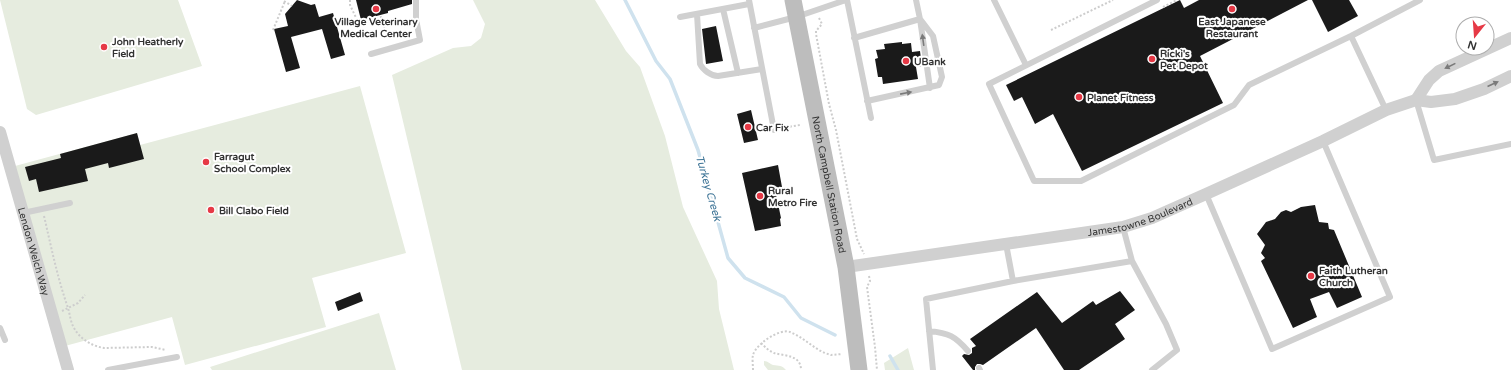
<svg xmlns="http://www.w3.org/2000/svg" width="1511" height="370" font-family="'Varela Round',sans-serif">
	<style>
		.green { fill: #e6ecdf }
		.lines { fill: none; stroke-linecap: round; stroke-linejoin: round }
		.stream { stroke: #cfe2ee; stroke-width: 3.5 }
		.building { fill: #1a1a1a }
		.path { stroke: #cdcdcd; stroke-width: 2; stroke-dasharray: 2 2; stroke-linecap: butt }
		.service { stroke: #d0d0d0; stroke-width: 6 }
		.minor { stroke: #d0d0d0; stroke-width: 12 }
		.secondary { stroke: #bdbdbd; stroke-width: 17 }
		.oneway { fill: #7a7a7a }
		.poi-dot { fill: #e63946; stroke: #fff; stroke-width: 1.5 }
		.labels { text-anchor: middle; stroke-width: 4; stroke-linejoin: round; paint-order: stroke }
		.poi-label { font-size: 10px; font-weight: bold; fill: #333; stroke: #fff; text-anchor: start }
		.street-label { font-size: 10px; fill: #333; stroke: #fff }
		.water-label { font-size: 11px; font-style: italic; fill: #3f7597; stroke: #fff }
	</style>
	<rect width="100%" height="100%" fill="#fff"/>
	<path class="green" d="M 0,0 L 178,0 L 202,66 L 36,115 L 27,109 Z
		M 473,0 L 595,0 L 626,51 L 640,67 L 665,136 L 683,207 L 717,281 L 719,309 L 734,370 L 462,370 L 392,75 L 453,48 L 471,46 L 481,38 L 485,24 Z
		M 360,86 L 406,253 L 312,278 L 326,327 L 185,365 L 172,317 L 65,346 L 15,166 L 137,133 L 140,145 Z
		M 379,313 L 396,370 L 212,370 L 210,367 Z
		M 908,348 L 914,370 L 885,370 L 884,363 Z
		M 764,361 C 768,361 770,364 773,365 C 779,366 782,365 786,370 L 768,370 L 764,365 Z"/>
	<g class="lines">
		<path class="stream" d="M 625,0 L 656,61 L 670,79 L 698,150 L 728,258 L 745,278 L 784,297 L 801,318 L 835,335
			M 890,356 L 898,370"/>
	</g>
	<path class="building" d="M 297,0 L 311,5 L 315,4 L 319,17 L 333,13 L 345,55 L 331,59 L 322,29 L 291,37 L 300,68 L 286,72 L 274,29 L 288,26 L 285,14 Z
		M 356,0 L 412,0 L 412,4 L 388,11 L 388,13 L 361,20 Z
		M 1180,0 L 1184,8 L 1199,0 L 1308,0 L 1200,56 L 1223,103 L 1082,171 L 1053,114 L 1035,124 L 1022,97 L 1014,101 L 1006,85 Z
		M 1312,0 L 1349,0 L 1358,16 L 1328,32 Z
		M 716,26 L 723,61 L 706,64 L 702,29 Z
		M 902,42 L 902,44 L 911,43 L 912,52 L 920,51 L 922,66 L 916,67 L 918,79 L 883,84 L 882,77 L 878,77 L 875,59 L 878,58 L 876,50 L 885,49 L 884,44 Z
		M 751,110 L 758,140 L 744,143 L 737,114 Z
		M 137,133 L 144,159 L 109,168 L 108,163 L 85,169 L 88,181 L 39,192 L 36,179 L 29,181 L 25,167 L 61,158 L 60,154 Z
		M 778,165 L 782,187 L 775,189 L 781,218 L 780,219 L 781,226 L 755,231 L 742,173 Z
		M 1315,205 L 1319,222 L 1328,223 L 1329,229 L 1334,230 L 1362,297 L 1337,308 L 1329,292 L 1310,299 L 1317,317 L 1293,328 L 1261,261 L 1265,258 L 1261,253 L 1265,245 L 1257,234 L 1266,222 L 1275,219 L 1281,212 L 1286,210 L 1291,212 L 1301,207 Z
		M 1120,291 L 1135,310 L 1115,324 L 1125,339 L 1079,370 L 1064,370 L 1036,328 L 983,365 L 980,364 L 977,364 L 975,367 L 975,370 L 973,370 L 962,356 L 964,354 L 969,355 L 972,353 L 972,348 L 976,346 L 970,339 L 1037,292 L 1062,323 L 1093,301 L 1096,305 Z
		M 360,292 L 363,301 L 338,311 L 335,302 Z"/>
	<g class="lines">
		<path class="path" d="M 350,0 L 350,5 L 359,24 L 381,17 L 385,31
			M 284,1 L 292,6
			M 1163,7 L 1177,0
			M 819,18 L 822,24 L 816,31 L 816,34 L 829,104 L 836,130 L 857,239 L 864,254
			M 273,30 L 285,1
			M 1051,30 L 1113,0
			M 782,128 L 800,125
			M 44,216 C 51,246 57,276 67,305 C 70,313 70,321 74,328 C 80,339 92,346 104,348 L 152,347 L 166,350
			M 869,276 L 870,281 L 867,287 L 875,347 L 877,370
			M 62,311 L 78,303 L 85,295
			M 761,343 C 765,347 769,351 774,353 C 785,356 801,355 801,370
			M 753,370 C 753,365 752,359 753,355 C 756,344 780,328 790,332 C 803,337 813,348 825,353 L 831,355 L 842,354"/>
		<path class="service" d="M 749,0 L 774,130
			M 847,0 L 871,118
			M 916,0 L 920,19 L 930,88
			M 994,0 L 1026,65
			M 1157,0 L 989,84 L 1034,181 L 1081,181 L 1234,105 L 1249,85 L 1351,36 L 1420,0
			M 723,9 L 738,73
			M 697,14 L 700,64 C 703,70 711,76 718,76 L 762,69
			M 680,17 L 749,4
			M 754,28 L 796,17 L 846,0
			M 1351,36 L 1386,110
			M 854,38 L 920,19
			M 371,54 L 420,40 L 416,19 L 416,0
			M 1416,100 L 1434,160 L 1511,144
			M 867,101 L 939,85 L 942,77 L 933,36 L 920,19
			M 1206,194 L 1272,349 L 1390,297 L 1323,141
			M 23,213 L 70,203
			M 1123,227 L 1132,261 L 1166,324 L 1177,350 L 1152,370
			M 1013,281 L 1132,261
			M 0,328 L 5,340
			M 929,331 C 949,333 955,336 968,351
			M 979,368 L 980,370
			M 108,370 L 177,357
			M 933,370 L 926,299 L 1013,281 L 1006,244"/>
		<g class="minor">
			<path d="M 1416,100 L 1429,80 L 1439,71 L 1511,38"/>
			<path id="s1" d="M 0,132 L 68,370"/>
			<path id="s2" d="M 846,267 L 1123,227 L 1152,218 L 1206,194 L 1323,141 L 1386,110 L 1416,100 L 1431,102 L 1455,99 L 1484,89 L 1511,76"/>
		</g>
		<path class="secondary" id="s3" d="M 793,0 L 846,267 L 859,370"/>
	</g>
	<defs><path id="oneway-solid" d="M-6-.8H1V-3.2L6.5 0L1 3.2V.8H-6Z"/></defs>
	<g class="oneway">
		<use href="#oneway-solid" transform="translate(923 40) rotate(-98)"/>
		<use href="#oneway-solid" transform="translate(1450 66) rotate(154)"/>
		<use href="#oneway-solid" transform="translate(1493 84) rotate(-24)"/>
		<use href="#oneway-solid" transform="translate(906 93) rotate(-11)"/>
	</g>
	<g class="poi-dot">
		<circle cx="376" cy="9" r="4"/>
		<circle cx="1232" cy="9" r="4"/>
		<circle cx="104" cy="47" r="4"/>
		<circle cx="1152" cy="59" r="4"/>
		<circle cx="906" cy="61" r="4"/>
		<circle cx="1079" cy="97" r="4"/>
		<circle cx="748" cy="127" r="4"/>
		<circle cx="206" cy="162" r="4"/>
		<circle cx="760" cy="196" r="4"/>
		<circle cx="211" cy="210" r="4"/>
		<circle cx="1311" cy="276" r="4"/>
	</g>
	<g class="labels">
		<g class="poi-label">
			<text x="376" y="25" text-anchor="middle">Village Veterinary<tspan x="376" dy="12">Medical Center</tspan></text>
			<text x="1232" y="25" text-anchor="middle">East Japanese<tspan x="1232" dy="12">Restaurant</tspan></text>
			<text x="112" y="45">John Heatherly<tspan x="112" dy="12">Field</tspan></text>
			<text x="1160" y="57">Ricki's<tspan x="1160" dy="12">Pet Depot</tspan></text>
			<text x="914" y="65">UBank</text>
			<text x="1087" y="101">Planet Fitness</text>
			<text x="756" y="131">Car Fix</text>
			<text x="214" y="160">Farragut<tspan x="214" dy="12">School Complex</tspan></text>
			<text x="768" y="194">Rural<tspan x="768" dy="12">Metro Fire</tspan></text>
			<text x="219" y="214">Bill Clabo Field</text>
			<text x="1319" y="274">Faith Lutheran<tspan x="1319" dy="12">Church</tspan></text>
		</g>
		<g class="street-label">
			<text dy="4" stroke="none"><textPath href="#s3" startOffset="188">North Campbell Station Road</textPath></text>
			<text dy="4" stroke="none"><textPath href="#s2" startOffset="299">Jamestowne Boulevard</textPath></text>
			<text dy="4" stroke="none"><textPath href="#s1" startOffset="124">Lendon Welch Way</textPath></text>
		</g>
		<g class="water-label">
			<text transform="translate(709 188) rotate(74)" y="4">Turkey Creek</text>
		</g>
	</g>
	<g transform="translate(1475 36) rotate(197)"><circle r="19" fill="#ffffff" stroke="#adadad"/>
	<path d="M0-3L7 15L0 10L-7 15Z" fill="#e63946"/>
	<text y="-6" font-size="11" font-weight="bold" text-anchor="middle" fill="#333333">N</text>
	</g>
</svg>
